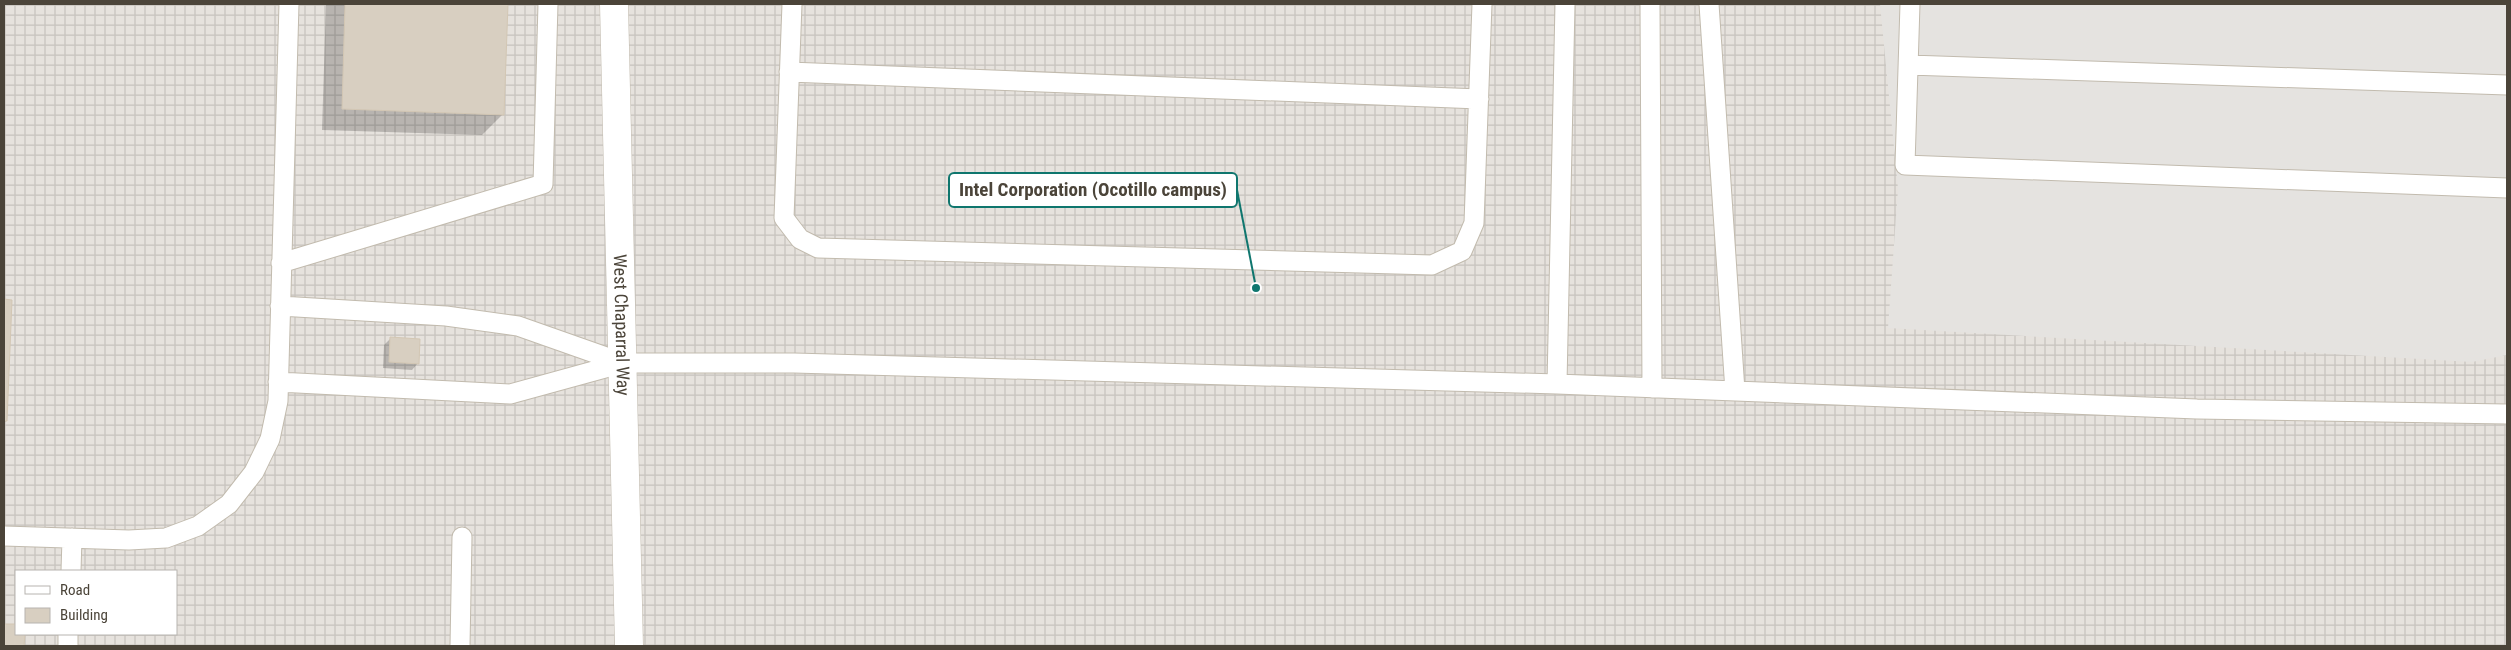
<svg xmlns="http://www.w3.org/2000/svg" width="2511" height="650" font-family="'Roboto Condensed',sans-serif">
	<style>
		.industrial { fill: url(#industrial-grid); fill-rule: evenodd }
		.parking { fill: #e5e3e0 }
		.shadow { fill: #0003 }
		.building { fill: #d8cfc1; stroke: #d3c7b4 }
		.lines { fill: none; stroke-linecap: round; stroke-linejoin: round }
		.service-casing { stroke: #c2bbae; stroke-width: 21 }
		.minor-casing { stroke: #c2bbae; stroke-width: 29 }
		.service { stroke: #fff; stroke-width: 19 }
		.minor { stroke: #fff; stroke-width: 28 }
		.labels { text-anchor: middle; stroke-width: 4; stroke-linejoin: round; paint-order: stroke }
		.street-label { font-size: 18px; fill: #4b4439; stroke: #fff }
		.leader { fill: none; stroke: #0f766e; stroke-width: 2 }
		.callout-dot { fill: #0f766e; stroke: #fff; stroke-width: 2 }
		.callout { fill: #fff; stroke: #0f766e; stroke-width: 2 }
		.callout-label { font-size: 19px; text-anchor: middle; font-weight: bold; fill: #4b4439 }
	</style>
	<defs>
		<pattern id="industrial-grid" width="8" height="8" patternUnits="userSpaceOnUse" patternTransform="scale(1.25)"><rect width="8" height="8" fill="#e6e2dd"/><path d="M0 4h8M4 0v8" fill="none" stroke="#c7c3be"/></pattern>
	</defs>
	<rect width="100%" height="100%" fill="#f6f3ec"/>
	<path class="industrial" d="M 4,4 L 2507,4 L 2507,646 L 4,646 ZM 16,571 L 176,571 L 176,634 L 16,634 Z"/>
	<path class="parking" d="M 1880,4 L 2507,4 L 2507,355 L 2472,362 L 1888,328 L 1898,189 Z"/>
	<path class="shadow" d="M 326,4 L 507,4 L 503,114 L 482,135 L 322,130 Z
		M 4,301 L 10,301 L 6,421 L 4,423 Z
		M 390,339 L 418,363 L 412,370 L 383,368 L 384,345 Z
		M 4,625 L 16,626 L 16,634 L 23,634 L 23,646 L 4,646 Z"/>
	<path class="building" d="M 345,4 L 508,4 L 504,115 L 342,109 Z
		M 4,299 L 12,300 L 7,421 L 4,421 Z
		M 390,337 L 420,339 L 419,364 L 389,362 Z
		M 4,624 L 16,624 L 16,634 L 25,634 L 24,646 L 4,646 Z"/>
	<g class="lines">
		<defs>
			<path id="service" d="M 792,4 L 784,218 L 800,239 L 818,248 L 1432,265 L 1462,251 L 1474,223 L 1482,4
				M 1650,4 L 1652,388
				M 1709,4 L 1735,391
				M 1910,4 L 1905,165 L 2507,188
				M 1909,65 L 2507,85
				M 789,72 L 1479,99
				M 281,263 L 543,184 L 548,4
				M 280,306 L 446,316 L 518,326 L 623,363
				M 278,382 L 510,394 L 623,363 L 794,363 L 1557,384 L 2197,409 L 2507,414
				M 1557,384 L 1565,4
				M 4,536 L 129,540 L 166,538 L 198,526 L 229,504 L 254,472 L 270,439 L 278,401 L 289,4
				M 71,571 L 72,538
				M 68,646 L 68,634
				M 460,646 L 462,537"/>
			<g id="minor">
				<path id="s1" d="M 614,4 L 629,646"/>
			</g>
		</defs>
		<use href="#service" class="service-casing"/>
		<use href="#minor" class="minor-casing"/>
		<use href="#service" class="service"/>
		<use href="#minor" class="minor"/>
	</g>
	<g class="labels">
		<g class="street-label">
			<text dy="6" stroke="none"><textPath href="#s1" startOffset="321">West Chaparral Way</textPath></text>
		</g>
	</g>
	<path class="leader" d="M1256 288L1237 190"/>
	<circle class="callout-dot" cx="1256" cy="288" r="5"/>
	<rect class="callout" x="949" y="173" width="288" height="34" rx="5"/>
	<g class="callout-label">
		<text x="1093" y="196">Intel Corporation (Ocotillo campus)</text>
	</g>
	<rect width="2511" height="650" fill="none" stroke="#4b4439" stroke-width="10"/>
	<rect x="15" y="570" width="162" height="65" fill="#ffffff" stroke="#b7b4b0"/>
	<rect x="25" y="586" width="25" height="8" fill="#ffffff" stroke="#b7b4b0"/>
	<text x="60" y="595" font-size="15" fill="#4b4439">Road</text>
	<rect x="25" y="608" width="25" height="15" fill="#d8cfc1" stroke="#b7b4b0"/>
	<text x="60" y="620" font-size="15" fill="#4b4439">Building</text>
</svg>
